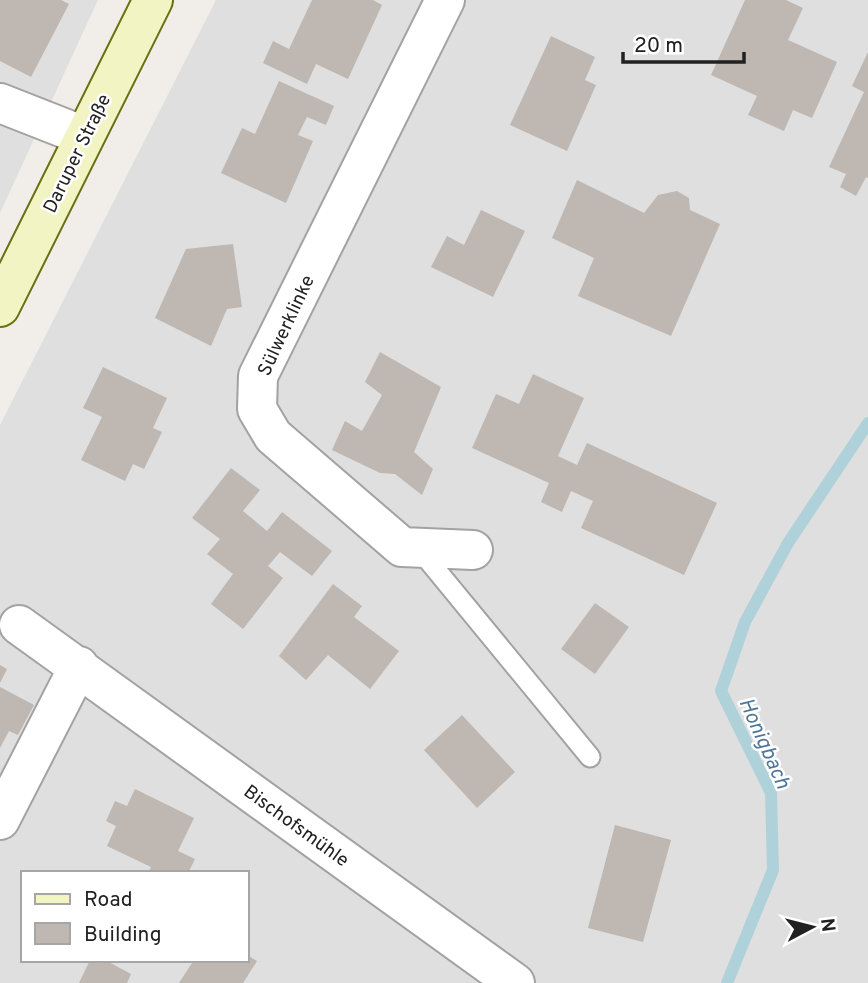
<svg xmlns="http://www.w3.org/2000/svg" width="868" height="983" font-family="Overpass,sans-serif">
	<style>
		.residential { fill: #dfdfdf; fill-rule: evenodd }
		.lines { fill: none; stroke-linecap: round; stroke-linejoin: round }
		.stream { stroke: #afd1d9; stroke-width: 12 }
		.building { fill: #beb7b2 }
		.lane-casing { stroke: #a2a2a2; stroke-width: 23 }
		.street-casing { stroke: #a2a2a2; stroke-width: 42 }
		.secondary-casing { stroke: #687011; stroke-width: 42 }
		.lane { stroke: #fff; stroke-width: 19 }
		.street { stroke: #fff; stroke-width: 38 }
		.secondary { stroke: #f3f4c4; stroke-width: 38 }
		.labels { text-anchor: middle; stroke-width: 5; stroke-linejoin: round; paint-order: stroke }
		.street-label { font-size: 19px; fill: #212121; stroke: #fff }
		.water-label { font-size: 21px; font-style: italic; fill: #4f7799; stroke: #fff }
	</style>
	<rect width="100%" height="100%" fill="#f1eee9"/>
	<path class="residential" d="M 0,0 L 98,0 L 0,213 Z
		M 216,0 L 868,0 L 868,983 L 0,983 L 0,425 ZM 23,873 L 247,873 L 247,960 L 23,960 Z"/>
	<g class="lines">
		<path class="stream" d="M 727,983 L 773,870 L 771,793 L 721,691 L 745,622 L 788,543 L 868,423"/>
	</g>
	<path class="building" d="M 0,0 L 61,0 L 69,4 L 31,77 L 0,61 Z
		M 312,0 L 373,0 L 382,5 L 348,79 L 316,64 L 307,84 L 263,63 L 273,41 L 289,49 Z
		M 745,0 L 786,0 L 803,8 L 788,40 L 837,62 L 812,118 L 793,110 L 784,131 L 748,115 L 757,96 L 711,75 Z
		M 551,36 L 595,57 L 585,80 L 596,85 L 567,151 L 510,125 Z
		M 868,52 L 868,178 L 866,177 L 856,196 L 840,187 L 846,174 L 829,167 L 864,92 L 852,86 Z
		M 279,81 L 334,106 L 326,125 L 307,117 L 298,135 L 313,141 L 286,203 L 221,173 L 242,128 L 255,134 Z
		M 577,180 L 644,213 L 658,195 L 677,191 L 689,198 L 690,210 L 720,224 L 671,336 L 578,296 L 594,258 L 552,238 Z
		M 481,210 L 525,231 L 493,297 L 431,267 L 447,236 L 464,245 Z
		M 233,244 L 242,307 L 227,309 L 211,346 L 155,318 L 186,249 Z
		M 380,352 L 441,387 L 414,452 L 433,469 L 422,495 L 395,474 L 380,473 L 332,450 L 345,421 L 362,431 L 382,395 L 365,382 Z
		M 103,367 L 167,398 L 153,428 L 162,432 L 144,469 L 133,464 L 125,481 L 81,460 L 102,417 L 83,408 Z
		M 533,374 L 584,398 L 558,456 L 577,465 L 587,443 L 717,503 L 684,575 L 581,528 L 593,501 L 571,491 L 562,512 L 541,502 L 549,483 L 472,448 L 496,394 L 519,404 Z
		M 231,468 L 260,490 L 243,511 L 267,531 L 282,512 L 332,551 L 312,576 L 280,552 L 268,566 L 283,578 L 243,629 L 211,604 L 233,574 L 207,554 L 220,539 L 192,518 Z
		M 333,584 L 362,606 L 354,617 L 399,651 L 370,689 L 328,655 L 306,680 L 279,656 Z
		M 595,603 L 629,627 L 595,674 L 561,649 Z
		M 0,665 L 7,669 L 0,683 Z
		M 0,687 L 34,705 L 18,735 L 9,731 L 0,748 Z
		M 462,715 L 515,772 L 477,808 L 424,750 Z
		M 135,789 L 194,818 L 178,851 L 195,859 L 188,873 L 148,873 L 151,867 L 107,846 L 116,826 L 106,821 L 115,801 L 127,806 Z
		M 615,825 L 671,840 L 643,942 L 588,928 Z
		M 247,955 L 257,961 L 243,983 L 179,983 L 194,960 L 247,960 Z
		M 90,960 L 105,960 L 131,974 L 127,983 L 79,983 Z"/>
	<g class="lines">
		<defs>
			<path id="lane" d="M 419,549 L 590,757"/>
			<path id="street" d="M 445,0 L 258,376 L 257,409 L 273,436 L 402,547 L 473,550
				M 0,103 L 84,136
				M 19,625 L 515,983
				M 0,820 L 79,666"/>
			<path id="secondary" d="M 0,307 L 153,0"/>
		</defs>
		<use href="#lane" class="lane-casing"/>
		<use href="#street" class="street-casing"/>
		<use href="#secondary" class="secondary-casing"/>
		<use href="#lane" class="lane"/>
		<use href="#street" class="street"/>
		<use href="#secondary" class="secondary"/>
	</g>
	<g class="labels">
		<g class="street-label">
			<text transform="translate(76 153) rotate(-64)" y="7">Daruper Straße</text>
			<text transform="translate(285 325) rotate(-65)" y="7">Sülwerklinke</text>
			<text transform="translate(297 825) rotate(36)" y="7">Bischofsmühle</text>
		</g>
		<g class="water-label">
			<text transform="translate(765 743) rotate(66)" y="7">Honigbach</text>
		</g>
	</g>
	<rect x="21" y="871" width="228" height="91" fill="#ffffff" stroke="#a6a6a6" stroke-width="2"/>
	<rect x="35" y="894" width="35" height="10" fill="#f3f4c4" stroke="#a6a6a6" stroke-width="2"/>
	<text x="84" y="906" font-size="21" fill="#212121">Road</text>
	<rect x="35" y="923" width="35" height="21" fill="#beb7b2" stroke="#a6a6a6" stroke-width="2"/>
	<text x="84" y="941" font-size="21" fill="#212121">Building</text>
	<g transform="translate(812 927) rotate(83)" stroke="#ffffff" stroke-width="5" paint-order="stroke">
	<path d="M0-5L12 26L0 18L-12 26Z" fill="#212121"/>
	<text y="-10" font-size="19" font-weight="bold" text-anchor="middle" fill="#212121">N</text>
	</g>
	<path d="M623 52v10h121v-10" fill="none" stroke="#212121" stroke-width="3.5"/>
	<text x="634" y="52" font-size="21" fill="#212121" stroke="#ffffff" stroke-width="5" paint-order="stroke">20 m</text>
</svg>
